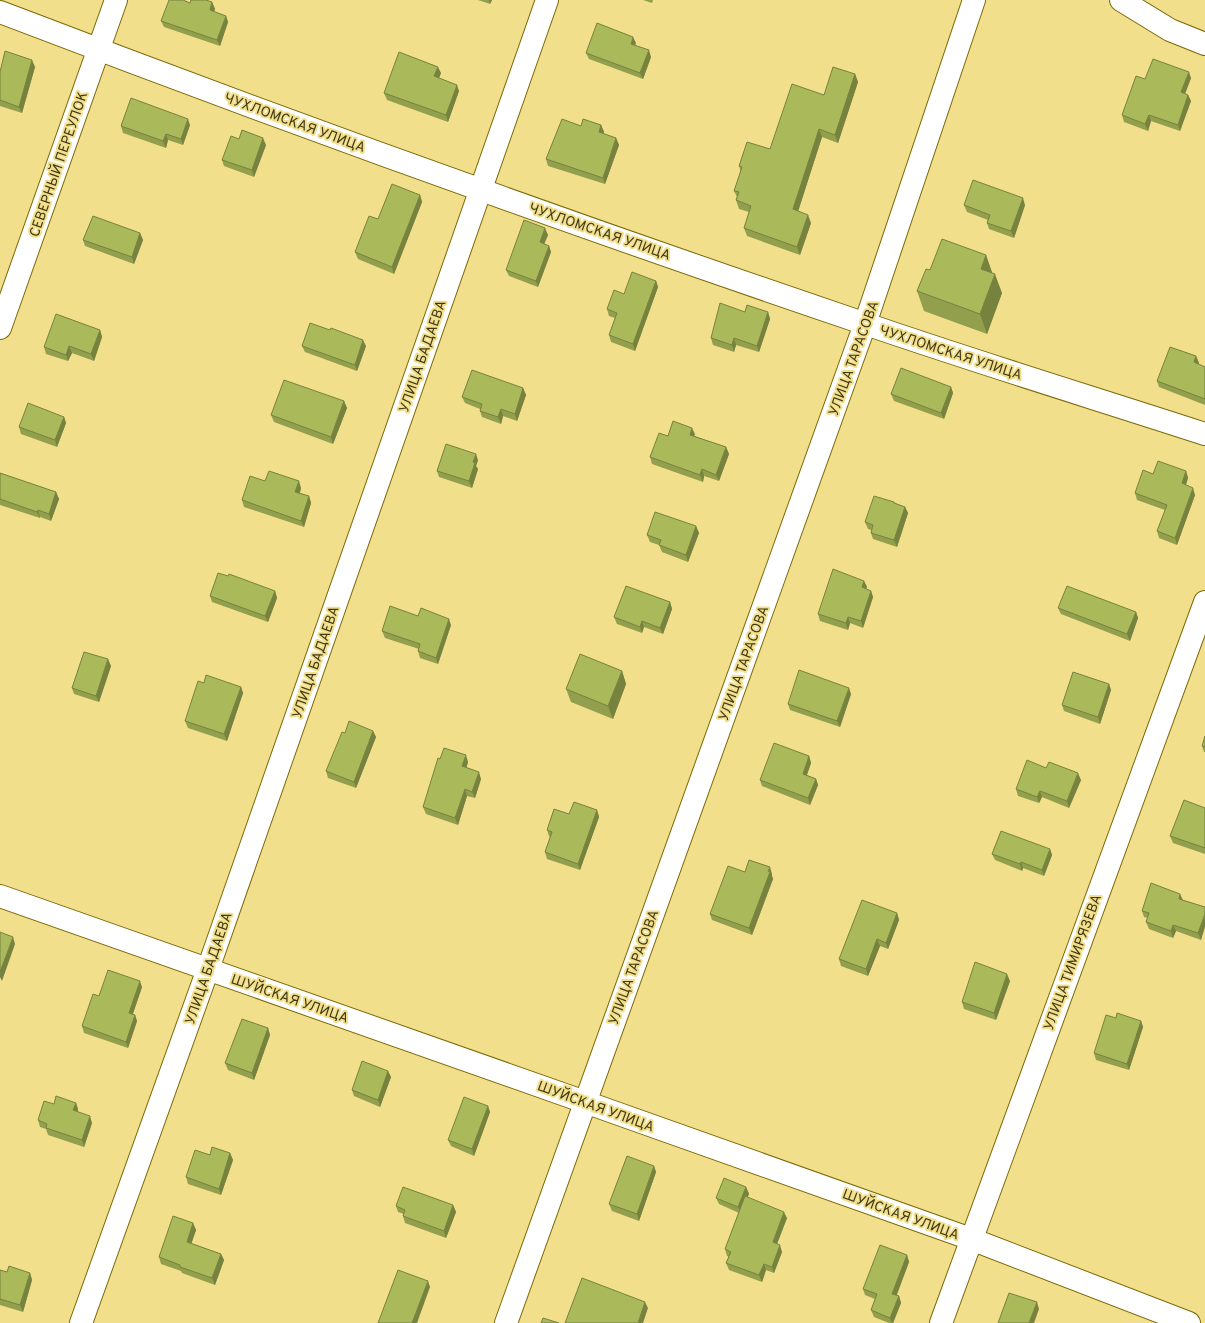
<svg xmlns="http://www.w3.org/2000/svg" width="1205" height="1323" font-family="Overpass,sans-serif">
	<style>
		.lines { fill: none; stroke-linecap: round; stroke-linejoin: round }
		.street-casing { stroke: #7c6a09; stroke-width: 24 }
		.street { stroke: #fff; stroke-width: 22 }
		.wall { fill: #929f4d }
		.shaded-wall { fill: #77823f }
		.building { fill: #aab95a; stroke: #77823f }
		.labels { text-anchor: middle; stroke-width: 4; stroke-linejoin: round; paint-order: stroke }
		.street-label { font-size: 14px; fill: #403916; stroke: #f2df8b }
	</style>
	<rect width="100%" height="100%" fill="#f2df8b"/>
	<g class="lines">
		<defs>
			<path id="street" d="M 1121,0 L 1170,30 L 1205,44
				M 0,12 C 285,121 574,225 863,323 C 976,362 1091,397 1205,434
				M 0,328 L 116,0
				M 0,896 L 585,1102 L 971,1239 L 1189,1323
				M 81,1323 L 208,969 L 547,0
				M 506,1323 L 865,324 L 974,0
				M 941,1323 L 1205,602"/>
		</defs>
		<use href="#street" class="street-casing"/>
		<use href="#street" class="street"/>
	</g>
	<path class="wall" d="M 478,0 L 492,0 L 490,4 Z
		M 643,0 L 653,0 L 652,3 Z
		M 212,2 L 215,9 L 214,12 L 226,16 L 228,22 L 220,46 L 164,27 L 161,21 L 190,3 Z
		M 636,43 L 635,45 L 651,57 L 643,79 L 589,59 L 586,53 Z
		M 35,67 L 22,113 L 0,106 L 0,72 Z
		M 441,73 L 439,78 L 459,91 L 448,122 L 387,100 L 384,93 Z
		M 855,74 L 858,82 L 838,143 L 822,137 L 798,211 L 811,223 L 800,255 L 747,236 L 744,228 L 749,212 L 739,209 L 736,200 L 737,197 L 734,191 L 741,172 L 739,166 L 770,149 L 824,95 Z
		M 1191,78 L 1185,94 L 1188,95 L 1191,101 L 1180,131 L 1151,121 L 1148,131 L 1124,122 L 1122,115 L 1145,79 Z
		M 190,125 L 183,145 L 168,140 L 166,148 L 123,133 L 121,126 Z
		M 601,125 L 604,132 L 603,134 L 616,138 L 619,145 L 605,184 L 548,166 L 546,159 L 581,126 Z
		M 239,139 L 266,145 L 254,177 L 224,166 L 222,160 Z
		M 420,195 L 422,202 L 394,274 L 358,259 L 355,252 L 378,219 Z
		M 964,205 L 1025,205 L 1014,238 L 989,229 L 987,223 L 988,220 L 967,212 Z
		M 140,233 L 143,240 L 134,264 L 85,246 L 83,240 Z
		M 548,235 L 544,244 L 549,246 L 551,252 L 538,287 L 509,276 L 506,270 Z
		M 986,255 L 992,273 L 1002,293 L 987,334 L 924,311 L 917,291 L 930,270 Z
		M 656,281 L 658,287 L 635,351 L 611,342 L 609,335 L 615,318 L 609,316 L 607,309 L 624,294 Z
		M 745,312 L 768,312 L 770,319 L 759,352 L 736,345 L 734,352 L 713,345 L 711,338 Z
		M 100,330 L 102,337 L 94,361 L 72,353 L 68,361 L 46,354 L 44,347 Z
		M 330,330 L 366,346 L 357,371 L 305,352 L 302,346 Z
		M 1196,356 L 1199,363 L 1198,364 L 1205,367 L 1205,405 L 1159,387 L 1157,381 Z
		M 951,387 L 953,393 L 944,419 L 894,401 L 891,394 Z
		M 523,388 L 526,395 L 517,421 L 503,416 L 501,424 L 482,417 L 480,411 L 480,409 L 465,403 L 462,397 Z
		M 344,401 L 347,408 L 333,444 L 274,422 L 271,415 Z
		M 64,417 L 66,423 L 57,447 L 21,434 L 19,427 Z
		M 695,434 L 694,436 L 726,447 L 729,454 L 719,481 L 704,476 L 703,482 L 652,464 L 650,457 L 668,436 Z
		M 478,460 L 476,466 L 478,469 L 472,488 L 439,477 L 437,471 Z
		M 1186,471 L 1188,478 L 1186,485 L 1195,495 L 1177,545 L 1159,538 L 1157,531 L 1165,510 L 1137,500 L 1135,493 L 1153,474 Z
		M 0,473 L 56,492 L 59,499 L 51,521 L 40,517 L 40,518 L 0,505 Z
		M 265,481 L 301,488 L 300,493 L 309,496 L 311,503 L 304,527 L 244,507 L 242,500 Z
		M 894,502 L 895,503 L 905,507 L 908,513 L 897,547 L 873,539 L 871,533 L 871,530 L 868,529 L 865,522 Z
		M 696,526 L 699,533 L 688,562 L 662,552 L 659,545 L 650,542 L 647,535 Z
		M 864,581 L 867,587 L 866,589 L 871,591 L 873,597 L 863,628 L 850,623 L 848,630 L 820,621 L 818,614 Z
		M 275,591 L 277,598 L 268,622 L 212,602 L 210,596 Z
		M 670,602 L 672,609 L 663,634 L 644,627 L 642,633 L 617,624 L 614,617 Z
		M 1058,608 L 1136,612 L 1138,618 L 1130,641 L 1061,614 Z
		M 418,616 L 451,625 L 438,664 L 420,658 L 418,651 L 419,649 L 385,638 L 382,631 Z
		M 111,666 L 99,702 L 74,694 L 72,688 Z
		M 622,671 L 626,684 L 613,719 L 571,702 L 566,689 Z
		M 204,683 L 241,687 L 243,693 L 227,741 L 188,728 L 185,721 Z
		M 1109,684 L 1111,690 L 1100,724 L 1064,711 L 1062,705 Z
		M 851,694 L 840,727 L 790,710 L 788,704 Z
		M 373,731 L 376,737 L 356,788 L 328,778 L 326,771 L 345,733 Z
		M 1205,736 L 1205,752 L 1204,752 L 1202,746 Z
		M 809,756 L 811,763 L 807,775 L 816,779 L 818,785 L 810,805 L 762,786 L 760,780 Z
		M 440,759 L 468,762 L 466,768 L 481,779 L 475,798 L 467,796 L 458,825 L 426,814 L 423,807 Z
		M 1081,780 L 1069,808 L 1042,797 L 1039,803 L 1018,796 L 1016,789 Z
		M 1205,808 L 1205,854 L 1173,843 L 1170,836 Z
		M 597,810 L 599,817 L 580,870 L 547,859 L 545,852 L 550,837 L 549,836 L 547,830 L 569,814 Z
		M 1050,849 L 1052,855 L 1044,876 L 1023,868 L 1022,871 L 995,860 L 992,854 Z
		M 745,872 L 772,874 L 772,876 L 773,879 L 752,935 L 712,920 L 710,914 Z
		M 1183,900 L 1205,907 L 1201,940 L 1176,931 L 1173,938 L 1149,929 L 1146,922 L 1148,918 L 1144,917 L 1142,911 Z
		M 897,913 L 899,920 L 888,949 L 880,946 L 868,976 L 841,966 L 839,959 Z
		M 1010,981 L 996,1020 L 964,1009 L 962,1002 Z
		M 142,987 L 133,1014 L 135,1015 L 137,1021 L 128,1048 L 84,1033 L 82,1026 L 99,996 Z
		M 1116,1018 L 1141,1021 L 1143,1027 L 1129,1070 L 1096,1060 L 1094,1053 Z
		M 268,1028 L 270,1035 L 254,1080 L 228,1070 L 225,1063 Z
		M 388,1071 L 391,1077 L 380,1107 L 354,1096 L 352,1090 Z
		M 76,1103 L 78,1109 L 78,1112 L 92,1123 L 84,1147 L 48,1135 L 46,1129 L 40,1127 L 38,1120 L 54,1104 Z
		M 488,1106 L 490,1112 L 474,1156 L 451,1146 L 448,1140 Z
		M 230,1153 L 233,1160 L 221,1195 L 188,1184 L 186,1177 L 210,1155 Z
		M 654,1166 L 656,1172 L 639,1221 L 612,1211 L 609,1204 Z
		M 746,1187 L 749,1194 L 747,1197 L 787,1218 L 777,1244 L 782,1252 L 774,1273 L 766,1270 L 762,1282 L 729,1270 L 726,1263 L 729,1257 L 727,1256 L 725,1249 L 739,1213 L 719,1204 L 716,1198 Z
		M 453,1205 L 456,1212 L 446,1238 L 405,1223 L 403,1216 L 404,1214 L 398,1212 L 396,1206 Z
		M 193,1223 L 196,1230 L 191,1243 L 221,1254 L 224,1260 L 215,1285 L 182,1273 L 181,1271 L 161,1264 L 159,1257 Z
		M 907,1255 L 909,1262 L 896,1295 L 899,1296 L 901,1303 L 893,1323 L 889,1323 L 874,1317 L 871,1310 L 875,1299 L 865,1295 L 863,1289 Z
		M 0,1270 L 7,1272 L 30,1273 L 32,1280 L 23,1312 L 0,1305 Z"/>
	<path class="shaded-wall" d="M 489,0 L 492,0 L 490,4 Z
		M 212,2 L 215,9 L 212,17 L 210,10 Z
		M 226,16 L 228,22 L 220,46 L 217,40 Z
		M 633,37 L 636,43 L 633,50 L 631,44 Z
		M 649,50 L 651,57 L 643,79 L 640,73 Z
		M 32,60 L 35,67 L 22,113 L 19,107 Z
		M 438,67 L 441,73 L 437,83 L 434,76 Z
		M 1189,72 L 1191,78 L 1183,99 L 1181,92 Z
		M 855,74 L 858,82 L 838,143 L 835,135 Z
		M 457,85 L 459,91 L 448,122 L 446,115 Z
		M 1188,95 L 1191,101 L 1180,131 L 1178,125 Z
		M 1149,115 L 1151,121 L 1148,131 L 1145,124 Z
		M 188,119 L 190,125 L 183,145 L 181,139 Z
		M 601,125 L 604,132 L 601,139 L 599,132 Z
		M 819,129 L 822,137 L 796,218 L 793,209 Z
		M 166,134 L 168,140 L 166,148 L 163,141 Z
		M 263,138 L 266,145 L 254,177 L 252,170 Z
		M 616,138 L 619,145 L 605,184 L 603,178 Z
		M 420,195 L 422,202 L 394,274 L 392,267 Z
		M 1023,198 L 1025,205 L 1014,238 L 1011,231 Z
		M 808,215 L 811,223 L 800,255 L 797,247 Z
		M 545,228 L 548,235 L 542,249 L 540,242 Z
		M 140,233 L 143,240 L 134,264 L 132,257 Z
		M 549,246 L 551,252 L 538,287 L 536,281 Z
		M 986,255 L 993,275 L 981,269 Z
		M 995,274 L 1002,293 L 987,334 L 980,314 Z
		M 656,281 L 658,287 L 635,351 L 633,344 Z
		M 768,312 L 770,319 L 759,352 L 757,346 Z
		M 100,330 L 102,337 L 94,361 L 91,354 Z
		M 734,338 L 736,345 L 734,352 L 732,345 Z
		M 363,340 L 366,346 L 357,371 L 355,365 Z
		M 69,346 L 72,353 L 68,361 L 66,355 Z
		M 1196,356 L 1199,363 L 1196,369 L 1194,362 Z
		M 951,387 L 953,393 L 944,419 L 941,413 Z
		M 523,388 L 526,395 L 517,421 L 515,414 Z
		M 344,401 L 347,408 L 333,444 L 331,437 Z
		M 501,409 L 503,416 L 501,424 L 498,417 Z
		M 64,417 L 66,423 L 57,447 L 55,440 Z
		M 692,428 L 695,434 L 692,441 L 690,435 Z
		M 726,447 L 729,454 L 719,481 L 716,475 Z
		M 476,454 L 478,460 L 476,466 L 478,469 L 472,488 L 469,481 L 473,462 Z
		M 702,469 L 704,476 L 703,482 L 700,475 Z
		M 1186,471 L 1188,478 L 1184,490 L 1182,483 Z
		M 299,481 L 301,488 L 298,498 L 295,492 Z
		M 1193,488 L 1195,495 L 1177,545 L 1175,538 Z
		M 56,492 L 59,499 L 51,521 L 49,514 Z
		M 309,496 L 311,503 L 304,527 L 301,521 Z
		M 905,507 L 908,513 L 897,547 L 894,540 Z
		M 38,510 L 40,517 L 40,518 L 37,512 Z
		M 696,526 L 699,533 L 688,562 L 686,555 Z
		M 864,581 L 867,587 L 864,594 L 862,587 Z
		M 275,591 L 277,598 L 268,622 L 265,616 Z
		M 871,591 L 873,597 L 863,628 L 861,621 Z
		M 670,602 L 672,609 L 663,634 L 660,628 Z
		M 1136,612 L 1138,618 L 1130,641 L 1127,634 Z
		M 848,617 L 850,623 L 848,630 L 846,623 Z
		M 449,619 L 451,625 L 438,664 L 436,658 Z
		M 642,621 L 644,627 L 642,633 L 640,627 Z
		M 108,659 L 111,666 L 99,702 L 96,696 Z
		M 622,671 L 626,684 L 613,719 L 608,706 Z
		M 1109,684 L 1111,690 L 1100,724 L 1098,717 Z
		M 241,687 L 243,693 L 227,741 L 224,734 Z
		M 849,688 L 851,694 L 840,727 L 837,721 Z
		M 373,731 L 376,737 L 356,788 L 354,782 Z
		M 466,755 L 468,762 L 465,773 L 462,766 Z
		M 809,756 L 811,763 L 805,780 L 803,774 Z
		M 479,772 L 481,779 L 475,798 L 472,792 Z
		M 1078,773 L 1081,780 L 1069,808 L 1067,801 Z
		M 816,779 L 818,785 L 810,805 L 808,798 Z
		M 465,789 L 467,796 L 458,825 L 455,818 Z
		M 1040,791 L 1042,797 L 1039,803 L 1037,797 Z
		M 597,810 L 599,817 L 580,870 L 578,864 Z
		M 1050,849 L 1052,855 L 1044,876 L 1042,870 Z
		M 1021,862 L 1023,868 L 1022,871 L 1020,864 Z
		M 770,867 L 772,874 L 772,876 L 773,879 L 752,935 L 749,928 Z
		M 1180,894 L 1183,900 L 1179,899 Z
		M 897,913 L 899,920 L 888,949 L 886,943 Z
		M 1205,914 L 1205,927 L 1201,940 L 1198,933 Z
		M 1173,925 L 1176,931 L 1173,938 L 1171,931 Z
		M 13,937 L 15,944 L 2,981 L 0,977 L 0,972 Z
		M 877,939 L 880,946 L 868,976 L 866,969 Z
		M 1007,974 L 1010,981 L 996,1020 L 994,1013 Z
		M 140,981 L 142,987 L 131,1019 L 129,1013 Z
		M 135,1015 L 137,1021 L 128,1048 L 126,1042 Z
		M 1141,1021 L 1143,1027 L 1129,1070 L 1127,1064 Z
		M 268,1028 L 270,1035 L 254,1080 L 252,1073 Z
		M 388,1071 L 391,1077 L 380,1107 L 378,1100 Z
		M 76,1103 L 78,1109 L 76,1117 L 73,1110 Z
		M 488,1106 L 490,1112 L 474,1156 L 472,1149 Z
		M 90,1116 L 92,1123 L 84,1147 L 82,1140 Z
		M 230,1153 L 233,1160 L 221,1195 L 219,1189 Z
		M 654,1166 L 656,1172 L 639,1221 L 637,1214 Z
		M 746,1187 L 749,1194 L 741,1213 L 738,1207 Z
		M 453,1205 L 456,1212 L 446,1238 L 444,1231 Z
		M 784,1212 L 787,1218 L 775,1249 L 773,1242 Z
		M 193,1223 L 196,1230 L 190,1248 L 187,1242 Z
		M 780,1245 L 782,1252 L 774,1273 L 772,1267 Z
		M 221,1254 L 224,1260 L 215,1285 L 212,1278 Z
		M 907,1255 L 909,1262 L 895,1300 L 892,1294 Z
		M 764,1264 L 766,1270 L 762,1282 L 759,1275 Z
		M 30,1273 L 32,1280 L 23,1312 L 20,1305 Z
		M 428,1281 L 430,1287 L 417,1323 L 412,1323 Z
		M 899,1296 L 901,1303 L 893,1323 L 892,1323 L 890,1318 Z
		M 645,1302 L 648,1308 L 643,1323 L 638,1323 Z
		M 1037,1302 L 1039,1309 L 1034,1323 L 1029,1323 Z"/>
	<path class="building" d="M 169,0 L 183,0 L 190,3 L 191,0 L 206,0 L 212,2 L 210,10 L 226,16 L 217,40 L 161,21 Z
		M 597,23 L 633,37 L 631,44 L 649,50 L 640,73 L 586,53 Z
		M 5,51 L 32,60 L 19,107 L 0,100 L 0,72 Z
		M 399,52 L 438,67 L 434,76 L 457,85 L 446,115 L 384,93 Z
		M 1153,59 L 1189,72 L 1181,92 L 1188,95 L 1178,125 L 1149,115 L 1145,124 L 1122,115 L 1136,76 L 1145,79 Z
		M 833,67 L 855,74 L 835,135 L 819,129 L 793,209 L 808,215 L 797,247 L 744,228 L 751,206 L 736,200 L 739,192 L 734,191 L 742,167 L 739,166 L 747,142 L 770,149 L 792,84 L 824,95 Z
		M 131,98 L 188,119 L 181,139 L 166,134 L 163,141 L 121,126 Z
		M 562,119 L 581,126 L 583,119 L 601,125 L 599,132 L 616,138 L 603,178 L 546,159 Z
		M 242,130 L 263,138 L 252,170 L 222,160 L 231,136 L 239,139 Z
		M 973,180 L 1023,198 L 1011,231 L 987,223 L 990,215 L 964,205 Z
		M 392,184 L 420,195 L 392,267 L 355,252 L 369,216 L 378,219 Z
		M 93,216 L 140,233 L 132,257 L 83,240 Z
		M 524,220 L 545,228 L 540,242 L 549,246 L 536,281 L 506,270 Z
		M 942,239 L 986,255 L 981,269 L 995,274 L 980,314 L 917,291 L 926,269 L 930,270 Z
		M 632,272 L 656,281 L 633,344 L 609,335 L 617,313 L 607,309 L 614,290 L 624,294 Z
		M 720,303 L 745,312 L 747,305 L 768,312 L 757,346 L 734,338 L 732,345 L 711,338 Z
		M 56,314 L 100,330 L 91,354 L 69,346 L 66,355 L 44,347 Z
		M 310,323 L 330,330 L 331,328 L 363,340 L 355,365 L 302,346 Z
		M 1170,347 L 1196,356 L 1194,362 L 1205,367 L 1205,399 L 1157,381 Z
		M 901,368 L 951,387 L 941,413 L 891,394 Z
		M 472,370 L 523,388 L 515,414 L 501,409 L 498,417 L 480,411 L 482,404 L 462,397 Z
		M 284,380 L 344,401 L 331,437 L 271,415 Z
		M 28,403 L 64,417 L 55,440 L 19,427 Z
		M 673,421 L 692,428 L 690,435 L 726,447 L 716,475 L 702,469 L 700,475 L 650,457 L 659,433 L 668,436 Z
		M 446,444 L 476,454 L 473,462 L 475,463 L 469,481 L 437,471 Z
		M 1158,461 L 1186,471 L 1182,483 L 1193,488 L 1175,538 L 1157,531 L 1167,505 L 1135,493 L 1143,470 L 1153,474 Z
		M 269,471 L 299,481 L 295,492 L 309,496 L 301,521 L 242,500 L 250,476 L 265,481 Z
		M 0,473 L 56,492 L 49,514 L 38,510 L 37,512 L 0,499 Z
		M 874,496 L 894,502 L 894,503 L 905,507 L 894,540 L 871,533 L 873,525 L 865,522 Z
		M 655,512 L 696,526 L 686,555 L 659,545 L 661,540 L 647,535 Z
		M 833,569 L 864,581 L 862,587 L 871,591 L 861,621 L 848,617 L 846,623 L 818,614 Z
		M 218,573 L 228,576 L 229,574 L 275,591 L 265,616 L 210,596 Z
		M 626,586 L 670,602 L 660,628 L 642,621 L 640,627 L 614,617 Z
		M 1067,586 L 1136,612 L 1127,634 L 1058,608 Z
		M 390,606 L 418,616 L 421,608 L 449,619 L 436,658 L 418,651 L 420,644 L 382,631 Z
		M 84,652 L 108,659 L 96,696 L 72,688 Z
		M 580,654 L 622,671 L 608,706 L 566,689 Z
		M 799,670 L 849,688 L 837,721 L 788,704 Z
		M 1073,672 L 1109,684 L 1098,717 L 1062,705 Z
		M 206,675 L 241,687 L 224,734 L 185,721 L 198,681 L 204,683 Z
		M 349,721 L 373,731 L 354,782 L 326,771 L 342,732 L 345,733 Z
		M 1205,736 L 1205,747 L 1202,746 Z
		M 774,743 L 809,756 L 803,774 L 816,779 L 808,798 L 760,780 Z
		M 444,748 L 466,755 L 462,766 L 479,772 L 472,792 L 465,789 L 455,818 L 423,807 L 438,758 L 440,759 Z
		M 1027,760 L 1046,768 L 1049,762 L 1078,773 L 1067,801 L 1040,791 L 1037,797 L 1016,789 Z
		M 1184,800 L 1205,808 L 1205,848 L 1170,836 Z
		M 574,802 L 597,810 L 578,864 L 545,852 L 552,832 L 547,830 L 554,809 L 569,814 Z
		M 1001,831 L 1050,849 L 1042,870 L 1021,862 L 1020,864 L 992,854 Z
		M 749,860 L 770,867 L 768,871 L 770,872 L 749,928 L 710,914 L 728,866 L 745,872 Z
		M 1151,883 L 1180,894 L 1179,899 L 1205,907 L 1205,914 L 1198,933 L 1173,925 L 1171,931 L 1146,922 L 1149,913 L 1142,911 Z
		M 862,900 L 897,913 L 886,943 L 877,939 L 866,969 L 839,959 Z
		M 0,932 L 13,937 L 0,972 Z
		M 975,962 L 1007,974 L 994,1013 L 962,1002 Z
		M 108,970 L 140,981 L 129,1013 L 135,1015 L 126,1042 L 82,1026 L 93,994 L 99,996 Z
		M 1117,1013 L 1141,1021 L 1127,1064 L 1094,1053 L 1106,1015 L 1116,1018 Z
		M 242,1019 L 268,1028 L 252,1073 L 225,1063 Z
		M 362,1061 L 388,1071 L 378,1100 L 352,1090 Z
		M 56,1096 L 76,1103 L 73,1110 L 90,1116 L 82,1140 L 46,1128 L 47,1124 L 38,1120 L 44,1101 L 54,1104 Z
		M 464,1097 L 488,1106 L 472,1149 L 448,1140 Z
		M 212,1147 L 230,1153 L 219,1189 L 186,1177 L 195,1150 L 210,1155 Z
		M 627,1156 L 654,1166 L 637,1214 L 609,1204 Z
		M 724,1178 L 746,1187 L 738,1207 L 716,1198 Z
		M 403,1187 L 453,1205 L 444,1231 L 403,1216 L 405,1210 L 396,1206 Z
		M 745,1196 L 784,1212 L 773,1242 L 780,1245 L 772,1267 L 764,1264 L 759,1275 L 726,1263 L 731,1252 L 725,1249 Z
		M 173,1216 L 193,1223 L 187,1242 L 221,1254 L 212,1278 L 180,1267 L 180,1265 L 159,1257 Z
		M 880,1245 L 907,1255 L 892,1294 L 899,1296 L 890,1318 L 871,1310 L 877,1294 L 863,1289 Z
		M 9,1266 L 30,1273 L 20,1305 L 0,1299 L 0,1270 L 7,1272 Z
		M 398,1270 L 428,1281 L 412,1323 L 378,1323 Z
		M 582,1278 L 645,1302 L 638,1323 L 565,1323 Z
		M 1009,1293 L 1037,1302 L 1029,1323 L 998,1323 Z
		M 543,1318 L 559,1323 L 541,1323 Z"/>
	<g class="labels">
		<g class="street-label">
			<text transform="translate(295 122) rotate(20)" y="5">ЧУХЛОМСКАЯ УЛИЦА</text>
			<text transform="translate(58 164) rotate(-71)" y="5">СЕВЕРНЫЙ ПЕРЕУЛОК</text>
			<text transform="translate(600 231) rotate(19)" y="5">ЧУХЛОМСКАЯ УЛИЦА</text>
			<text transform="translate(951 352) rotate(18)" y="5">ЧУХЛОМСКАЯ УЛИЦА</text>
			<text transform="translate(422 356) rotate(-71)" y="5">УЛИЦА БАДАЕВА</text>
			<text transform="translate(853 358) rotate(-70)" y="5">УЛИЦА ТАРАСОВА</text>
			<text transform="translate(315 662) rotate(-71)" y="5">УЛИЦА БАДАЕВА</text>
			<text transform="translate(743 663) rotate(-70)" y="5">УЛИЦА ТАРАСОВА</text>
			<text transform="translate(1072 962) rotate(-70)" y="5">УЛИЦА ТИМИРЯЗЕВА</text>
			<text transform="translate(633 967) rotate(-70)" y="5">УЛИЦА ТАРАСОВА</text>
			<text transform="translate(208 968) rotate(-71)" y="5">УЛИЦА БАДАЕВА</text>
			<text transform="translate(290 998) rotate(19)" y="5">ШУЙСКАЯ УЛИЦА</text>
			<text transform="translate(596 1106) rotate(20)" y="5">ШУЙСКАЯ УЛИЦА</text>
			<text transform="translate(901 1214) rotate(20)" y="5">ШУЙСКАЯ УЛИЦА</text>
		</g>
	</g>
</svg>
